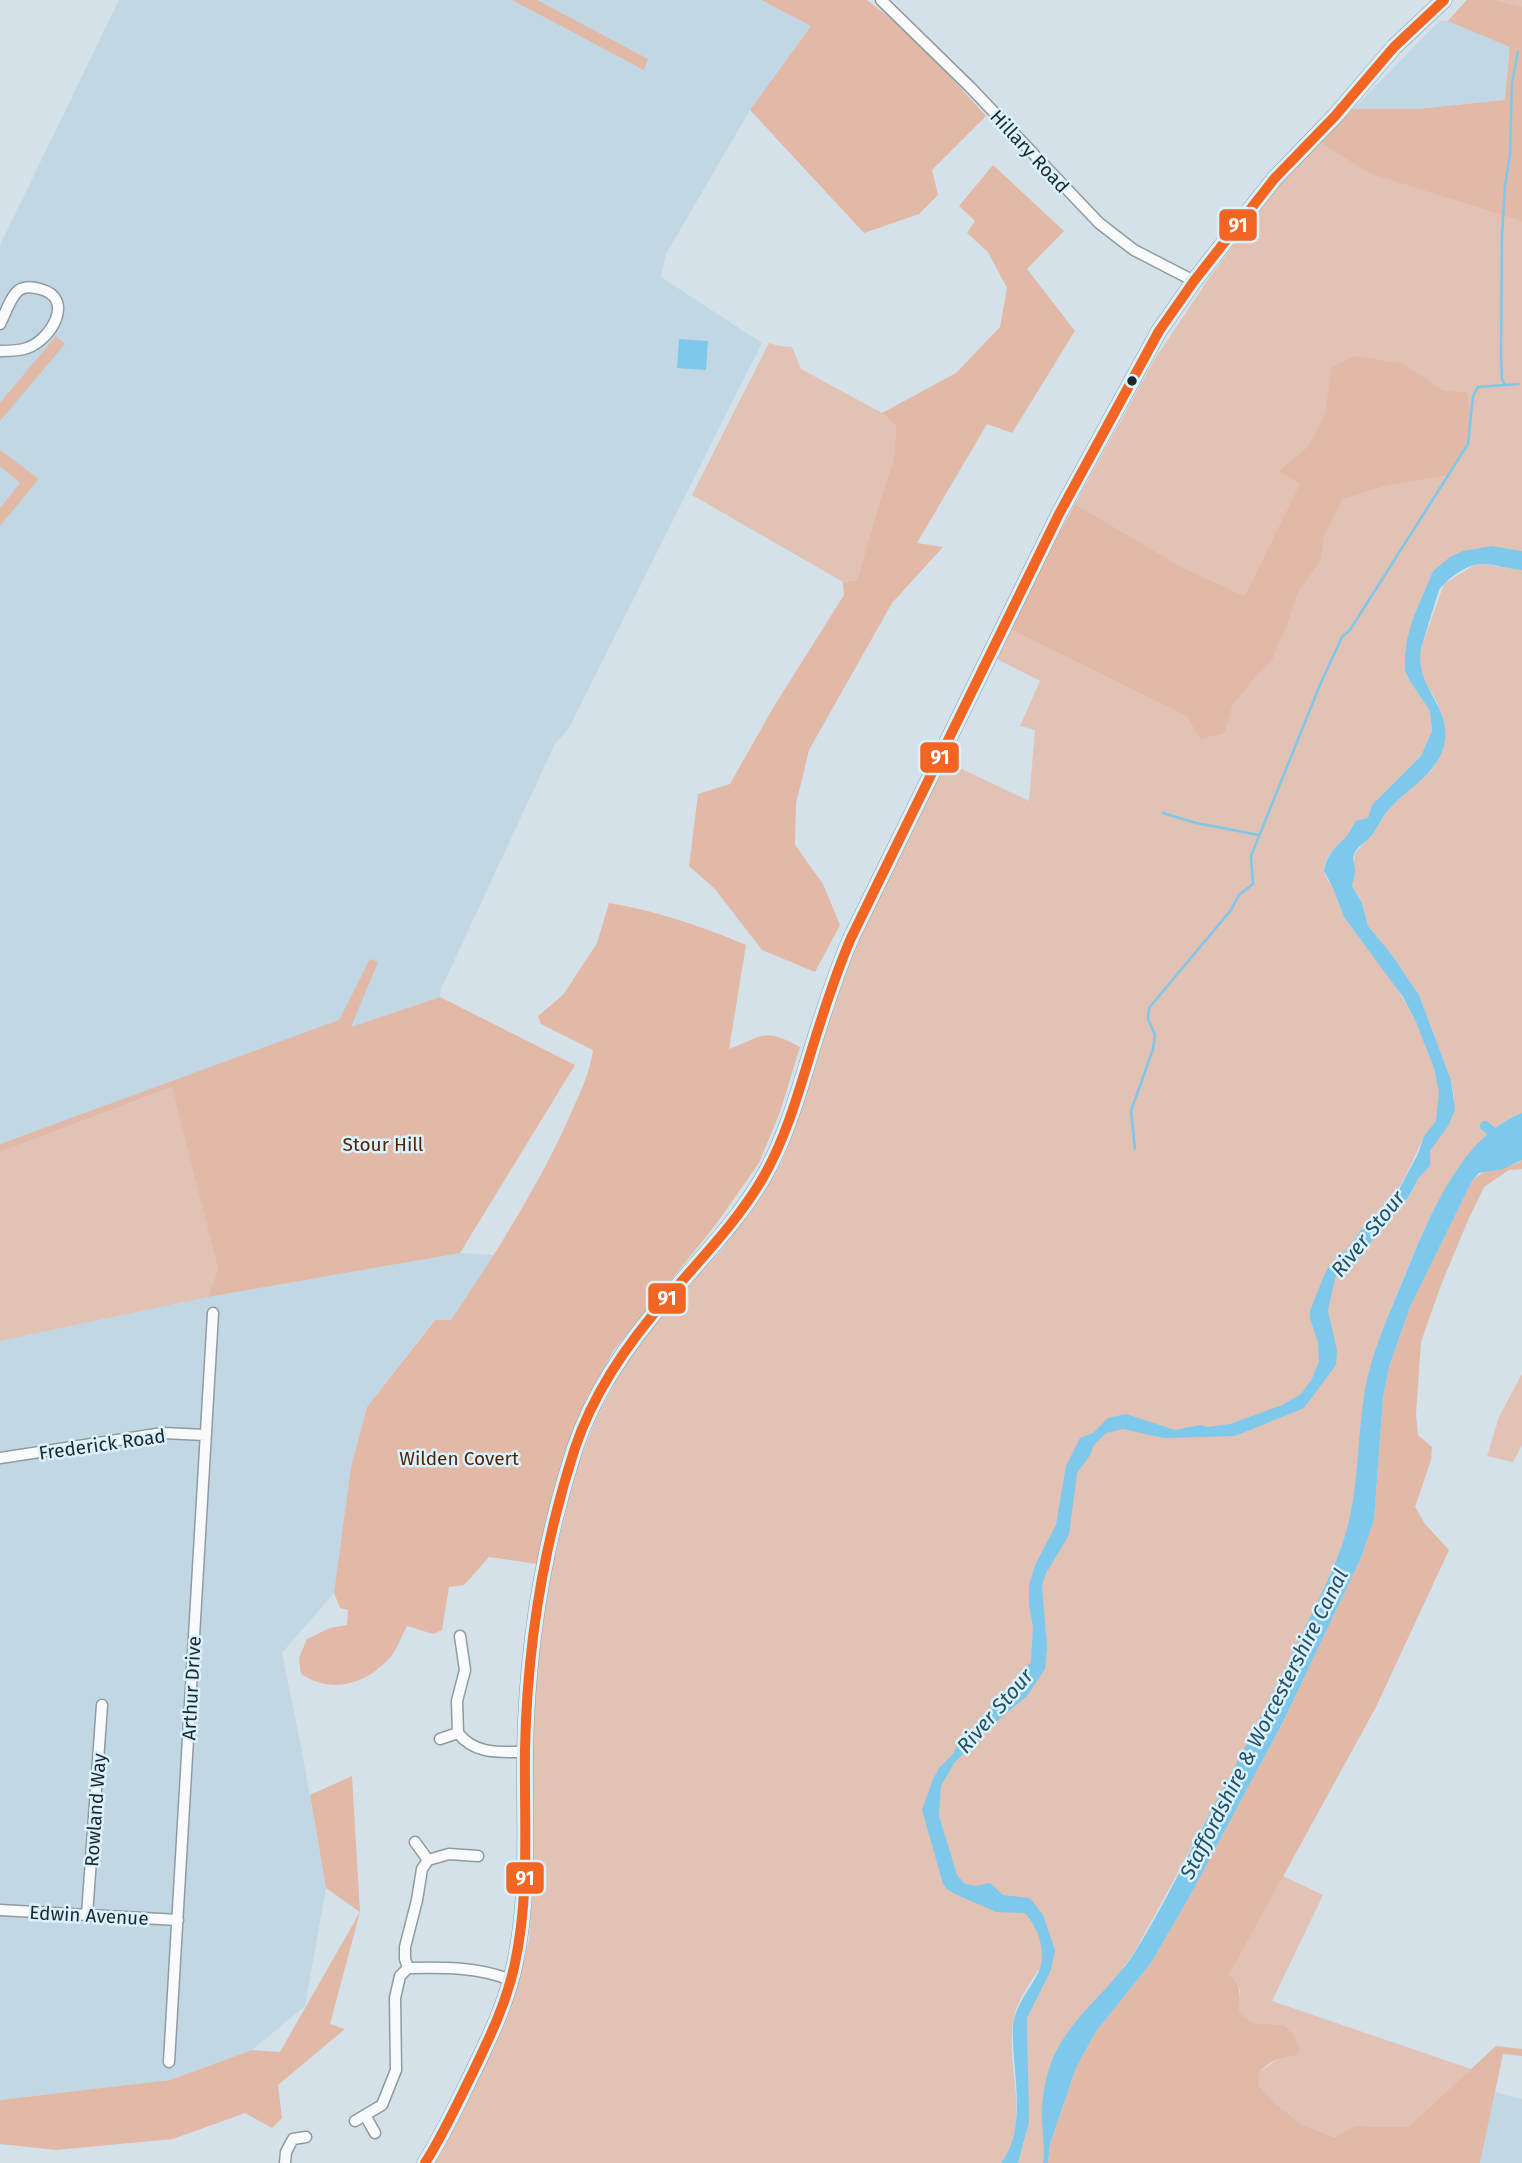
<svg xmlns="http://www.w3.org/2000/svg" width="1522" height="2163" font-family="'Fira Sans',sans-serif">
	<style>
		.built { fill: #c1d8e4 }
		.green { fill: #e1c2b4 }
		.forest { fill: #e1b9a6 }
		.water { fill: #7ec8eb }
		.lines { fill: none; stroke-linecap: round; stroke-linejoin: round }
		.stream { stroke: #7ec8eb; stroke-width: 2.5 }
		.canal { stroke: #7ec8eb; stroke-width: 10 }
		.minor-casing { stroke: #909ba0; stroke-width: 13 }
		.tertiary-casing { stroke: #909ba0; stroke-width: 17 }
		.minor { stroke: #f9fafc; stroke-width: 10 }
		.tertiary { stroke: #f9fafc; stroke-width: 14 }
		.bus-1-casing { stroke: #d9f2fe; stroke-width: 16 }
		.bus-1 { stroke: #f26522; stroke-width: 10 }
		.bus-dot { fill: #1e272c; stroke: #d9f2fe; stroke-width: 2.5 }
		.labels { text-anchor: middle; stroke-width: 5; stroke-linejoin: round; paint-order: stroke }
		.street-label { font-size: 19px; fill: #1e272c; stroke: #d9f2fe }
		.park-label { font-size: 19px; fill: #552202; stroke: #d9f2fe }
		.water-label { font-size: 21px; font-style: italic; fill: #255063; stroke: #d9f2fe }
		.line-badge { stroke: #d9f2fe; stroke-width: 2.5 }
		.badge-label { font-size: 19px; text-anchor: middle; font-weight: bold; fill: #fff }
	</style>
	<rect width="100%" height="100%" fill="#d4e1e9"/>
	<path class="built" d="M 119,0 L 761,0 L 811,26 L 750,110 L 666,254 L 661,277 L 762,343 L 569,728 L 555,744 L 441,989 L 440,997 L 173,1087 L 0,1152 L 0,245 Z
		M 1440,20 L 1448,21 L 1510,47 L 1505,100 L 1420,109 L 1353,109 Z
		M 460,1253 L 495,1255 L 451,1320 L 434,1320 L 367,1407 L 351,1467 L 334,1593 L 282,1653 L 302,1751 L 326,1888 L 305,2006 L 252,2050 L 170,2080 L 0,2100 L 0,1341 L 208,1297 Z
		M 1495,2092 L 1522,2099 L 1522,2163 L 1480,2163 Z"/>
	<path class="green" d="M 1467,0 L 1522,0 L 1522,551 L 1492,546 L 1433,571 L 1413,618 L 1410,681 L 1430,711 L 1432,731 L 1421,756 L 1372,805 L 1368,818 L 1355,822 C 1353,826 1351,832 1348,835 C 1340,844 1324,855 1324,869 C 1324,878 1329,881 1333,888 C 1338,897 1339,908 1345,918 C 1355,934 1369,949 1380,964 C 1405,998 1453,1077 1437,1120 C 1434,1128 1427,1130 1424,1137 C 1410,1165 1403,1186 1383,1211 C 1374,1222 1361,1229 1353,1241 L 1369,1244 L 1378,1232 L 1388,1223 L 1392,1213 L 1408,1199 L 1418,1179 L 1430,1166 L 1430,1151 L 1438,1139 L 1454,1097 L 1451,1080 L 1419,995 L 1392,955 L 1368,926 L 1362,903 L 1352,886 L 1355,853 L 1371,836 L 1390,807 L 1432,770 L 1440,756 L 1438,704 L 1422,676 L 1419,657 L 1421,648 L 1444,584 L 1474,565 L 1482,564 L 1522,570 L 1522,1113 C 1460,1137 1428,1221 1404,1277 C 1389,1313 1374,1349 1366,1387 C 1358,1430 1363,1476 1351,1518 C 1347,1533 1341,1549 1335,1563 C 1300,1644 1259,1723 1217,1800 C 1189,1851 1162,1903 1133,1954 L 1118,1975 L 1068,2033 L 1044,2088 L 1042,2122 L 1045,2144 L 1043,2163 L 1018,2163 L 1024,2142 L 1028,2097 L 1027,2018 L 1051,1970 L 1038,1970 C 1030,1984 1019,1998 1015,2013 C 1002,2062 1034,2120 1001,2163 L 432,2163 L 508,2010 L 518,1985 L 529,1940 L 534,1873 L 533,1715 L 535,1674 L 549,1579 L 577,1467 L 598,1415 L 625,1365 L 676,1298 L 721,1251 L 739,1227 L 782,1161 L 811,1081 L 839,989 L 856,941 L 943,760 L 1029,801 L 1035,730 L 1020,726 L 1040,681 L 993,657 L 1008,628 L 1188,717 L 1245,596 L 1184,568 L 1075,504 L 1153,362 L 1207,281 L 1278,185 L 1353,109 L 1420,109 L 1505,100 L 1510,47 L 1448,21 Z
		M 769,343 L 780,346 L 792,347 L 801,369 L 882,413 L 896,426 L 894,459 L 879,503 L 857,580 L 843,582 L 692,495 Z
		M 173,1087 L 218,1269 L 208,1297 L 0,1341 L 0,1152 Z
		M 1522,1374 L 1522,1445 L 1513,1462 L 1487,1456 L 1499,1417 Z
		M 1283,1876 L 1323,1895 L 1272,2001 L 1471,2069 L 1408,2127 L 1355,2126 L 1336,2137 L 1302,2125 L 1275,2103 L 1258,2085 L 1260,2071 L 1283,2056 L 1284,2025 L 1252,2023 L 1239,2012 L 1240,1990 L 1229,1975 Z"/>
	<path class="forest" d="M 512,0 L 537,0 L 648,59 L 644,70 Z
		M 761,0 L 867,0 L 913,36 L 986,116 L 932,170 L 938,195 L 919,214 L 864,233 L 750,110 L 811,26 Z
		M 1467,0 L 1493,0 L 1522,7 L 1522,221 L 1369,173 L 1320,142 L 1353,109 L 1420,109 L 1505,100 L 1510,47 L 1448,21 Z
		M 993,165 L 1064,231 L 1027,269 L 1075,331 L 1012,433 L 987,424 L 917,543 L 943,547 L 892,603 L 809,750 L 796,804 L 795,845 L 823,884 L 840,925 L 815,972 L 762,950 L 715,889 L 689,866 L 698,794 L 730,784 L 773,708 L 844,595 L 843,582 L 857,580 L 879,503 L 894,459 L 896,426 L 882,413 L 956,373 L 1000,327 L 1007,288 L 988,252 L 967,233 L 975,221 L 959,206 Z
		M 56,336 L 65,344 L 0,421 L 0,403 Z
		M 1356,356 L 1404,364 L 1444,391 L 1467,392 L 1470,410 L 1470,445 L 1448,475 L 1387,485 L 1343,499 L 1324,537 L 1320,561 L 1298,592 L 1287,624 L 1272,660 L 1256,676 L 1232,706 L 1225,733 L 1200,739 L 1188,717 L 1008,628 L 1075,504 L 1184,568 L 1245,596 L 1300,484 L 1279,471 L 1308,447 L 1325,413 L 1332,367 Z
		M 0,450 L 39,479 L 0,526 L 0,508 L 20,483 L 0,466 Z
		M 609,903 C 657,911 701,926 746,945 L 729,1049 C 765,1036 762,1027 800,1047 L 780,1112 L 759,1163 L 714,1227 L 614,1350 L 585,1401 L 566,1450 L 537,1564 L 489,1557 L 464,1585 L 449,1587 L 442,1630 L 433,1634 L 407,1626 C 402,1635 398,1647 392,1655 C 368,1684 333,1695 301,1674 L 299,1658 L 307,1639 L 330,1628 L 347,1625 L 348,1610 L 340,1608 L 334,1593 L 351,1467 L 367,1407 L 435,1320 L 451,1320 C 496,1253 540,1184 572,1111 C 581,1091 590,1072 593,1050 L 541,1024 L 538,1016 L 563,995 L 597,943 Z
		M 370,959 L 378,962 L 351,1027 L 440,997 L 575,1065 L 460,1253 L 208,1297 L 218,1269 L 172,1087 L 0,1152 L 0,1144 L 339,1020 Z
		M 1522,1160 L 1522,1169 L 1509,1170 L 1484,1187 L 1469,1218 L 1441,1285 L 1421,1342 L 1416,1414 L 1418,1435 L 1432,1447 L 1431,1460 L 1415,1507 L 1425,1524 L 1449,1550 L 1376,1707 L 1229,1975 C 1242,1984 1240,1998 1239,2012 L 1252,2023 L 1284,2025 L 1294,2036 L 1300,2049 L 1296,2056 C 1281,2056 1271,2061 1260,2071 L 1258,2085 L 1275,2103 L 1302,2125 L 1335,2137 L 1355,2126 L 1408,2127 L 1496,2046 L 1522,2049 L 1522,2056 L 1503,2054 L 1480,2163 L 1048,2163 L 1050,2144 L 1076,2068 L 1095,2033 L 1151,1963 L 1191,1894 L 1283,1722 L 1361,1558 L 1374,1520 L 1383,1398 L 1389,1367 L 1410,1307 L 1472,1181 C 1485,1166 1507,1171 1522,1160 Z
		M 352,1776 L 360,1912 L 330,2024 L 345,2029 L 278,2085 L 282,2118 L 272,2128 L 245,2113 L 173,2139 L 56,2150 L 0,2144 L 0,2100 L 170,2080 L 252,2050 L 280,2052 L 360,1912 L 326,1888 L 310,1795 Z"/>
	<path class="water" d="M 679,339 L 708,341 L 706,370 L 677,368 Z
		M 1492,546 L 1522,551 L 1522,570 C 1509,569 1495,564 1482,564 C 1468,563 1447,579 1439,590 L 1421,648 C 1414,690 1456,708 1443,749 C 1434,776 1408,788 1390,808 C 1382,816 1379,826 1372,835 C 1367,842 1357,846 1354,854 C 1352,860 1355,865 1355,870 C 1355,875 1353,881 1352,886 L 1362,903 L 1368,926 L 1392,955 L 1419,995 L 1451,1080 L 1455,1110 L 1448,1126 L 1430,1151 L 1430,1166 L 1418,1179 L 1408,1198 L 1392,1213 L 1388,1223 L 1378,1232 L 1365,1250 L 1346,1262 L 1335,1278 L 1328,1311 L 1337,1351 L 1336,1365 L 1304,1408 L 1235,1436 L 1164,1438 L 1123,1429 L 1106,1433 L 1093,1446 L 1091,1454 L 1077,1473 L 1069,1535 L 1045,1575 L 1042,1586 L 1047,1647 L 1045,1669 L 1027,1696 L 990,1727 L 954,1763 L 941,1786 L 939,1816 L 957,1875 L 965,1884 L 976,1886 L 990,1883 L 1003,1895 L 1030,1898 L 1043,1915 L 1055,1950 L 1051,1970 L 1027,2018 L 1029,2122 L 1018,2163 L 1001,2163 C 1029,2127 1011,2069 1013,2026 C 1015,2000 1042,1978 1042,1958 C 1043,1942 1035,1924 1025,1913 L 996,1912 L 955,1894 L 947,1889 L 943,1884 L 922,1810 L 933,1779 L 940,1767 L 953,1754 L 959,1742 L 973,1731 L 980,1718 L 996,1707 L 1004,1692 L 1020,1677 L 1021,1670 L 1031,1663 L 1033,1627 L 1029,1605 L 1029,1586 L 1035,1565 L 1056,1525 L 1066,1466 L 1080,1438 L 1093,1433 L 1108,1418 L 1126,1414 L 1175,1430 L 1200,1425 L 1208,1427 L 1230,1424 L 1282,1405 L 1301,1394 L 1312,1379 L 1319,1361 L 1318,1343 L 1310,1318 L 1310,1311 L 1323,1278 L 1328,1268 L 1350,1246 L 1361,1230 L 1381,1214 L 1397,1193 L 1418,1154 L 1424,1136 L 1436,1121 L 1439,1092 L 1434,1068 L 1416,1022 L 1403,997 L 1344,917 L 1333,888 L 1324,871 C 1325,857 1336,846 1346,837 C 1350,833 1352,826 1356,821 L 1368,818 L 1372,805 L 1421,756 L 1432,731 L 1430,711 L 1410,681 L 1405,670 L 1405,657 L 1407,640 L 1413,618 L 1433,571 L 1450,557 L 1463,551 Z
		M 1522,1113 L 1522,1160 L 1503,1169 L 1479,1173 L 1472,1181 L 1410,1307 L 1389,1367 L 1383,1398 L 1374,1520 L 1361,1558 L 1283,1722 L 1191,1894 L 1151,1963 L 1095,2033 L 1076,2068 L 1050,2144 L 1048,2163 L 1043,2163 C 1045,2148 1043,2137 1042,2122 C 1041,2100 1045,2078 1053,2058 C 1070,2018 1109,1991 1133,1955 C 1165,1905 1190,1850 1218,1798 C 1247,1744 1275,1690 1302,1634 C 1315,1606 1330,1578 1341,1548 C 1360,1497 1356,1443 1365,1390 C 1372,1351 1389,1314 1404,1278 C 1428,1221 1459,1137 1522,1113 Z"/>
	<g class="lines">
		<path class="stream" d="M 1505,385 L 1502,379 L 1501,358 L 1502,234 L 1505,186 L 1510,154 L 1512,83 L 1518,52
			M 1163,813 L 1196,823 L 1259,835
			M 1135,1149 L 1131,1111 L 1153,1049 L 1155,1035 L 1148,1019 L 1149,1008 L 1231,910 L 1239,895 L 1253,884 L 1251,856 L 1320,685 L 1342,637 L 1350,630 L 1468,444 L 1473,396 L 1478,387 L 1519,384"/>
		<path class="canal" d="M 1485,1126 L 1503,1141"/>
		<defs>
			<path id="minor" d="M 881,0 L 970,87 L 1099,223 L 1134,250 L 1194,281
				M 0,324 C 5,315 10,297 19,290 C 25,286 33,287 40,289 C 76,298 51,340 27,348 C 19,351 9,351 0,351
				M 0,1458 L 163,1433 L 205,1435
				M 460,1636 L 465,1670 L 457,1701 L 458,1733 C 475,1755 500,1752 525,1752
				M 440,1739 L 458,1733
				M 415,1842 L 428,1860
				M 0,1910 L 178,1920
				M 87,1915 L 102,1705
				M 408,1968 L 405,1959 L 405,1947 L 417,1900 L 422,1869 L 428,1860 L 449,1854 L 478,1856
				M 169,2062 L 213,1313
				M 365,2115 L 375,2133
				M 355,2121 L 382,2105 L 396,2070 L 395,1998 L 400,1976 L 408,1968 C 443,1967 478,1967 511,1980
				M 285,2163 L 286,2152 L 293,2139 L 306,2137"/>
			<path id="tertiary" d="M 425,2163 C 443,2135 457,2104 472,2074 C 489,2039 507,2002 515,1963 C 530,1892 524,1822 525,1750 C 527,1648 543,1546 575,1448 C 594,1391 629,1341 669,1296 C 702,1257 738,1221 764,1176 C 786,1137 798,1094 811,1052 C 823,1013 835,975 851,938 L 1059,514 L 1159,331 L 1194,281 L 1274,179 L 1335,116 L 1394,47 L 1444,0"/>
		</defs>
		<use href="#minor" class="minor-casing"/>
		<use href="#tertiary" class="tertiary-casing"/>
		<use href="#minor" class="minor"/>
		<use href="#tertiary" class="tertiary"/>
		<defs>
			<path id="bus-1" d="M 425,2163 C 443,2135 457,2104 472,2074 C 489,2039 507,2002 515,1963 C 530,1892 524,1822 525,1750 C 527,1648 543,1546 575,1448 C 594,1391 629,1341 669,1296 C 702,1257 738,1221 764,1176 C 786,1137 798,1094 811,1052 C 823,1013 835,975 851,938 L 1059,514 L 1159,331 L 1194,281 L 1274,179 L 1335,116 L 1394,47 L 1444,0"/>
		</defs>
		<use href="#bus-1" class="bus-1-casing"/>
		<use href="#bus-1" class="bus-1"/>
	</g>
	<circle class="bus-dot" cx="1132" cy="381" r="6"/>
	<g class="labels">
		<g class="street-label">
			<text transform="translate(1030 151) rotate(47)" y="7">Hillary Road</text>
			<text transform="translate(102 1444) rotate(-8)" y="7">Frederick Road</text>
			<text transform="translate(191 1688) rotate(-87)" y="7">Arthur Drive</text>
			<text transform="translate(95 1810) rotate(-86)" y="7">Rowland Way</text>
			<text transform="translate(89 1915) rotate(3)" y="7">Edwin Avenue</text>
		</g>
		<g class="park-label">
			<text x="383" y="1151">Stour Hill</text>
			<text x="459" y="1465">Wilden Covert</text>
		</g>
		<g class="water-label">
			<text transform="translate(1368 1234) rotate(-51)" y="7">River Stour</text>
			<text transform="translate(995 1711) rotate(-49)" y="7">River Stour</text>
			<text transform="translate(1264 1724) rotate(-63)" y="7">Staffordshire &amp; Worcestershire Canal</text>
		</g>
	</g>
	<g class="line-badge">
		<rect x="1218" y="208" width="40" height="34" rx="7" fill="#f26522"/>
		<rect x="919" y="741" width="41" height="33" rx="7" fill="#f26522"/>
		<rect x="647" y="1282" width="40" height="33" rx="7" fill="#f26522"/>
		<rect x="505" y="1861" width="40" height="34" rx="7" fill="#f26522"/>
	</g>
	<g class="badge-label">
		<text x="1238" y="232">91</text>
		<text x="940" y="764">91</text>
		<text x="667" y="1305">91</text>
		<text x="525" y="1885">91</text>
	</g>
</svg>
